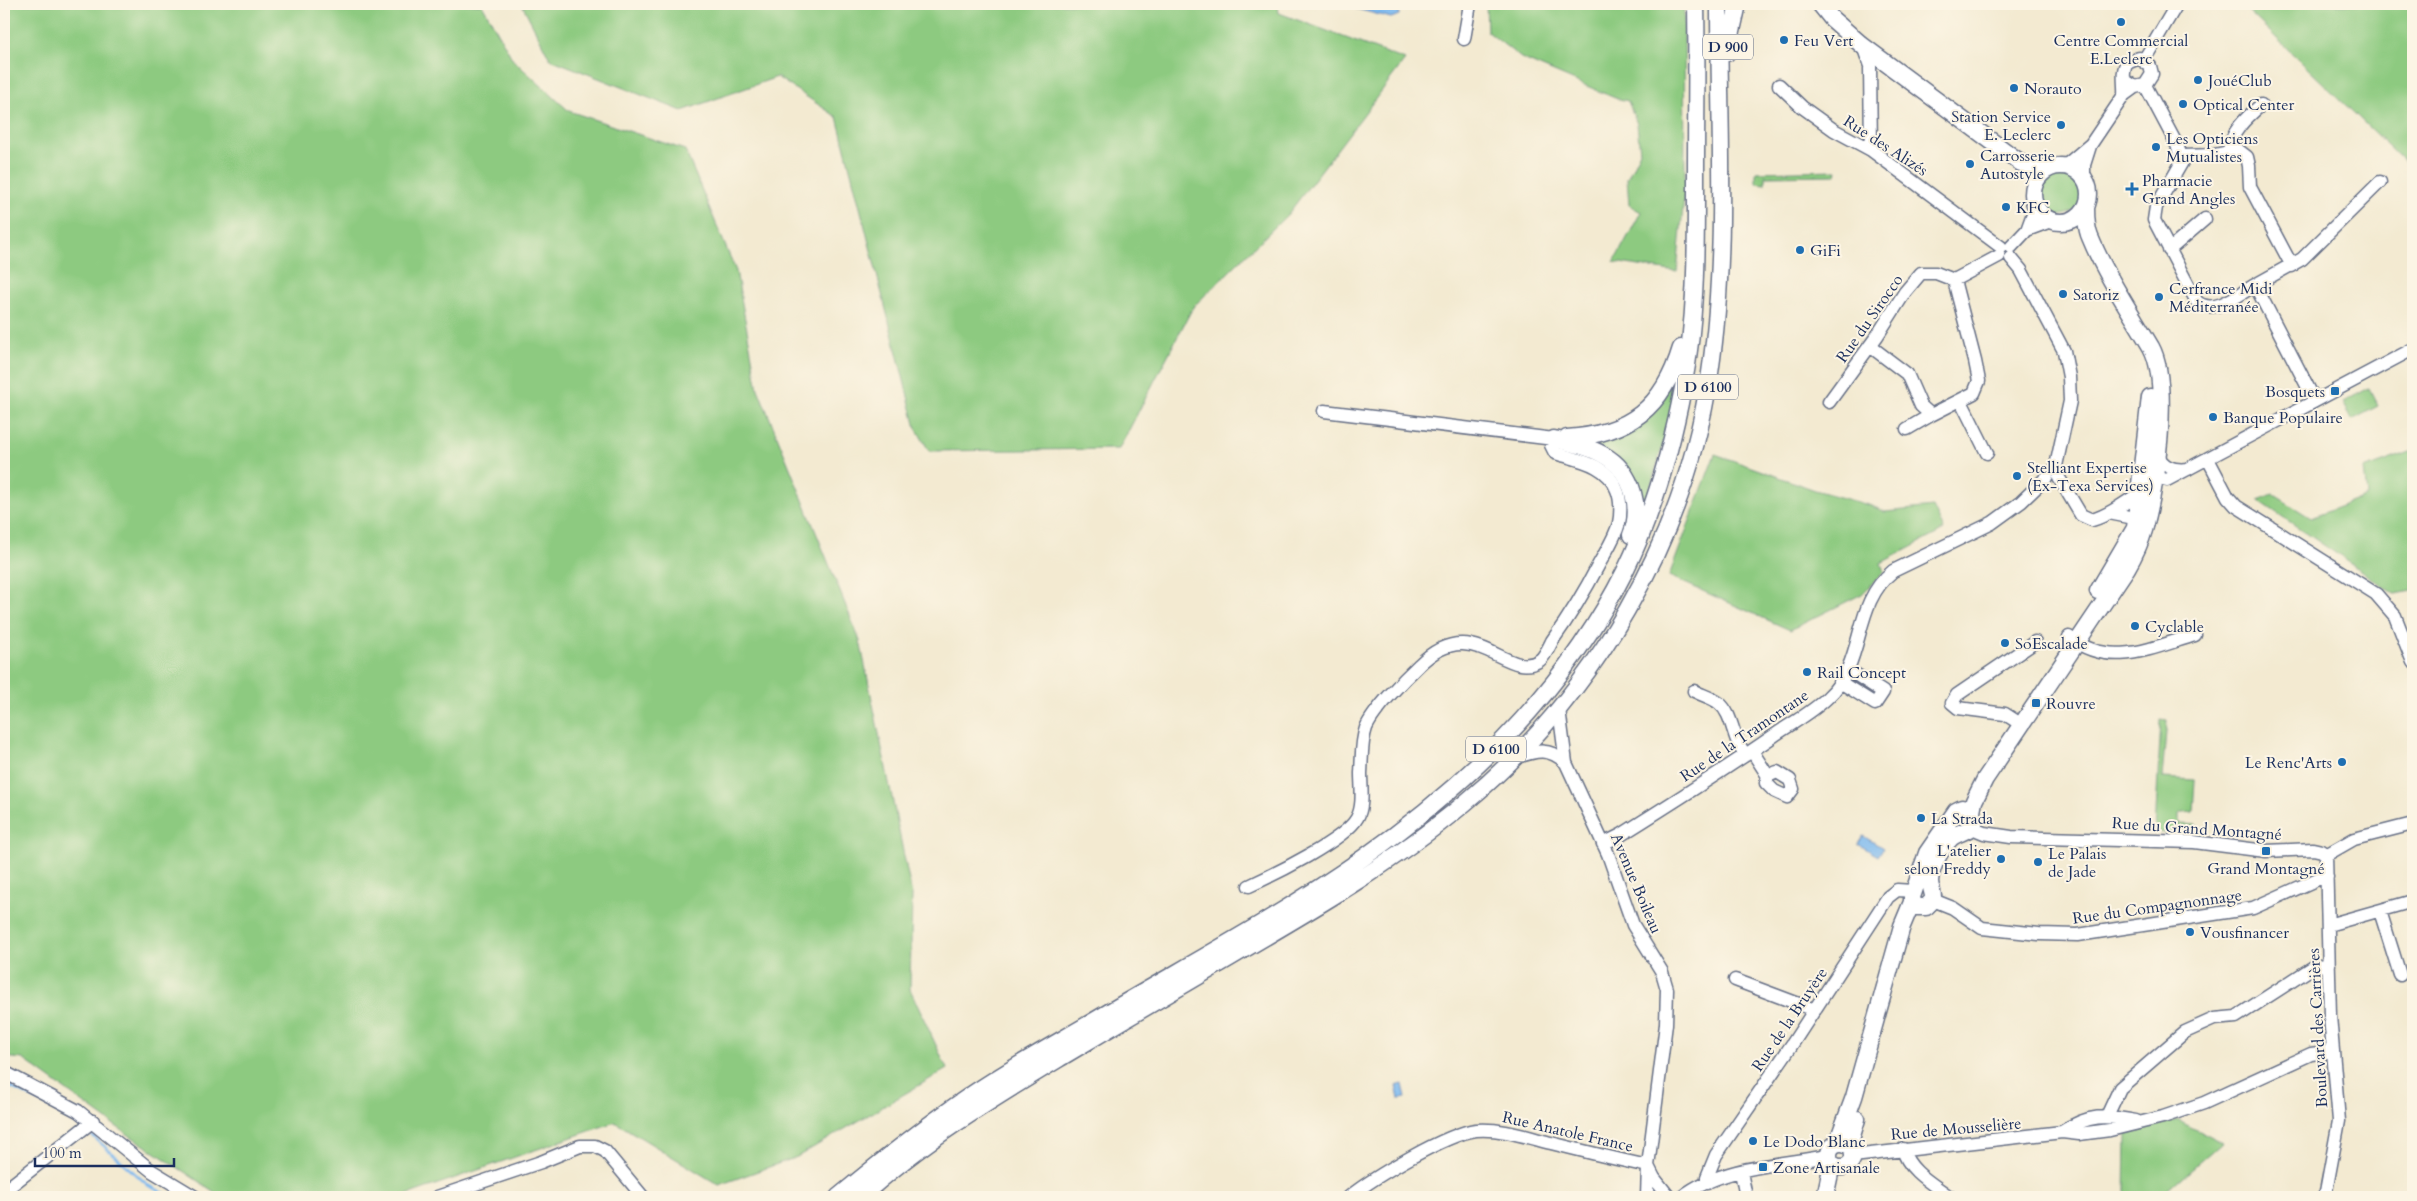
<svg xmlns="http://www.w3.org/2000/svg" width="2417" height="1201" font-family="Cardo,serif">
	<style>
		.green { fill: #8dca80; stroke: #547c6f }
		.water { fill: #7db9ef; stroke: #4c74a6 }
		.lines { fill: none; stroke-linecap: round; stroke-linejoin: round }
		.stream { stroke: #7db9ef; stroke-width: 2.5 }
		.minor-casing { stroke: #677086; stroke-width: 15 }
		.major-casing { stroke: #677086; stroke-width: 19 }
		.minor { stroke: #fff; stroke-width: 12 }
		.major { stroke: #fff; stroke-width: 16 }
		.poi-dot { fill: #1f6fb2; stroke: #fcf5e5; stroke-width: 2 }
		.labels { text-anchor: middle; stroke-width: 4; stroke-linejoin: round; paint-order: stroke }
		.shield { fill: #fcf5e5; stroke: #5e6a86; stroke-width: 1 }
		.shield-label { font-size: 15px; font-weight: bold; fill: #1b2f5e }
		.poi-label { font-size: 16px; fill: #1b2f5e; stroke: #fcf5e5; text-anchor: start }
		.street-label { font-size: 16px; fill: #1b2f5e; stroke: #fcf5e5 }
	</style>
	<rect width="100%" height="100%" fill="#fcf5e5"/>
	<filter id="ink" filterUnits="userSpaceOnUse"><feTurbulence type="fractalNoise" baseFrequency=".02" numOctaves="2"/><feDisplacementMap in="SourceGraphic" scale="10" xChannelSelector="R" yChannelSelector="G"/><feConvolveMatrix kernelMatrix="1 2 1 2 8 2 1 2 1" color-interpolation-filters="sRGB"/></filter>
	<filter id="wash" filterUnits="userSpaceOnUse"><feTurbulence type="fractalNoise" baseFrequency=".0096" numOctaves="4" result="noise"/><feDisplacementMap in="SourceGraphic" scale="20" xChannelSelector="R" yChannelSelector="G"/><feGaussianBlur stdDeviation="1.12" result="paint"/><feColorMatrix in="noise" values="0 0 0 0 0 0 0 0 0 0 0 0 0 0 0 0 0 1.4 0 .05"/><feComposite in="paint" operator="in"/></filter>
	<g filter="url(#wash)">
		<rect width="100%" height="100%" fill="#f3ead1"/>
		<path class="green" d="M 4,4 L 482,4 L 513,60 L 569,111 L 685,150 L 736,271 L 758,389 L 860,641 L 912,895 L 910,989 L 947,1069 L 797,1157 L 719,1185 L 615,1122 L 401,1197 L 222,1197 L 117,1127 L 23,1059 L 4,1057 Z
			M 522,4 L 1278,4 L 1279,13 L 1405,60 L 1288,214 L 1193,307 L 1119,449 L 929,451 L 916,428 L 837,117 L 777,77 L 682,111 L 550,59 Z
			M 1486,4 L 1684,4 L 1685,186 L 1677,272 L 1614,262 L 1641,212 L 1629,205 L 1627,179 L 1640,152 L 1637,124 L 1628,101 L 1615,98 L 1521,58 L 1487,31 Z
			M 2241,4 L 2413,4 L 2413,170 Z
			M 1837,170 L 1836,175 L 1765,176 L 1765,184 L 1756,183 L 1756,172 Z
			M2040 194a21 21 0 1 1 42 0a21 21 0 1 1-42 0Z
			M 1677,375 L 1670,421 L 1642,516 L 1587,442 L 1600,439 Z
			M 2369,388 L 2378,406 L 2352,420 L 2343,402 Z
			M 2413,451 L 2413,591 L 2395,594 L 2258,500 L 2273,494 L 2311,518 L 2367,496 L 2364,469 Z
			M 1715,454 L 1815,490 L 1872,506 L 1885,512 L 1933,507 L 1944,530 L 1881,563 L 1884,572 L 1862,594 L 1790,630 L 1669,576 Z
			M 2161,719 L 2167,720 L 2162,778 L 2195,780 L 2193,812 L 2183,813 L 2179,815 L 2179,824 L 2196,825 L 2205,838 L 2155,832 Z
			M 2177,1120 L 2222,1143 L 2160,1197 L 2125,1197 L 2126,1134 Z"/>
		<path class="water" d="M 1338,4 L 1400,4 L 1399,15 L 1391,18 Z
			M 1863,836 L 1883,848 L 1878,856 L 1858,844 Z
			M 1403,1084 L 1406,1098 L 1399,1099 L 1396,1086 Z"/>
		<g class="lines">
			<path class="stream" d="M 4,1084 L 47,1105 L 80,1125
				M 86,1130 L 149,1186 L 173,1197"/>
		</g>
	</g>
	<g filter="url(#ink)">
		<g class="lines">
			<defs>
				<path id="minor" d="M 1464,39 L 1470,4
					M 1863,46 L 1870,66 L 1871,150
					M 2144,60 L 2177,4
					M 1779,85 L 1802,107 L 1834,130 L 1871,150 L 2001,247
					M 2145,85 L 2178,147 L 2182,162 L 2156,207 L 2154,220 L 2197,302 C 2214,316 2239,294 2255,285
					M 2124,95 C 2125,84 2121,72 2127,63 L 2139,58 L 2150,66 L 2152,74 L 2145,85 L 2135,87 L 2126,81
					M 2229,152 C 2230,132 2247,117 2261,105
					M 2182,156 L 2214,155 L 2238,150 L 2247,157 L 2249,166 L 2250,187 L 2292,266
					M 2065,166 L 2091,144 L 2124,95 L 2135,87
					M 2084,177 L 2084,165 L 2090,146
					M 2027,230 L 2051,221
					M 2011,247 L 2027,230 L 2035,208
					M 2169,250 L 2205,219
					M 2011,258 L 2021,270 L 2064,351 L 2069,377 L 2070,401 L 2056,466
					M 1870,346 L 1907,374 L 1921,406 L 1931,415 L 1974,393 L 1979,381 L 1975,361 L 1954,280
					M 1961,401 L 1987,453
					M 2315,401 L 2255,285 L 2302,259 L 2380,182
					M 1829,402 L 1877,336 L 1905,292 L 1921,273 L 1936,273 L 1954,280 L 1999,256
					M 1907,429 L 1931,415
					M 2157,454 C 2163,467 2173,471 2188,469
					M 2208,459 L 2228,497 L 2236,506 L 2376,594 L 2395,616 L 2413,662
					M 2150,471 L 2154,477 L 2167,480 L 2413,349
					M 2059,478 L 2081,515 L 2092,520 C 2109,515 2125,503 2140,493
					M 2109,513 L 2134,518 L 2143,516
					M 2069,637 C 2110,669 2151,648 2195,635
					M 1840,682 L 1875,704 L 1883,692 L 1849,670
					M 1694,691 C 1702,695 1712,698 1719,703 C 1734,715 1732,741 1746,755
					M 1559,709 L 1566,763 L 1608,854 L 1633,925 L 1662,972 L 1667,989 L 1666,1024 L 1648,1166 L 1647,1197
					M 2022,725 L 2005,714 L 1958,708 L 1952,703 L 1957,695 L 2035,642
					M 1752,751 L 1768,776 L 1766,783 L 1774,791 L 1787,797 L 1793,789 L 1790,780 L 1777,772 L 1768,776
					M 1514,758 C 1535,751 1549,746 1566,763
					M 1972,828 L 1984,833 L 2011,837 L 2194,842 L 2266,851 L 2313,849 L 2322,851 L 2326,855
					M 1603,844 L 1621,835 C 1672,803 1723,771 1772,737 C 1790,724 1812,713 1828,697 C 1867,661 1851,605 1893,571 L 1992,523 L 2021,502 L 2047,477
					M 2326,855 L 2354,839 L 2413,824
					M 1249,886 C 1273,875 1345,840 1357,818 C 1364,806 1361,787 1361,773 C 1362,759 1361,742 1366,728 C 1373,711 1405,678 1419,665 C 1474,610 1507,683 1540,660 C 1545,656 1549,647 1552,641 C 1570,616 1585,591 1599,564 C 1606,551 1615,538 1619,523 C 1621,514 1621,499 1617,490 C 1608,464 1578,460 1555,453 L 1551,445 L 1554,439 L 1324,411
					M 1933,900 L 1953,908 L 1982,928 L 2039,934 L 2078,935 L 2253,908 L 2320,878 L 2327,877
					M 2380,911 L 2400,975
					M 2328,925 L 2413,901
					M 1735,980 L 1815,1010
					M 4,1072 L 78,1111 L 152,1171 L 195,1197
					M 2107,1116 L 2120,1088 L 2185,1032 L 2214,1019 L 2236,1017 L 2315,966 L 2329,965
					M 2062,1132 C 2088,1114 2106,1115 2136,1121
					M 1903,1149 C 1908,1171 1933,1184 1950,1197
					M 1853,1156 L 2062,1132 L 2079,1134 L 2110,1130 L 2163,1117 L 2204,1103 L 2311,1054 L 2333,1051
					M 1648,1166 L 1654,1178 L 1669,1197
					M 1741,1172 L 1746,1197
					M 1707,1183 L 1707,1177 L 1716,1155 L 1791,1046 L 1888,897 L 1897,890 L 1913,891
					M 4,1191 L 93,1121
					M 437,1197 L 541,1162 L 580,1146 L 595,1146 L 605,1151 L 643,1197
					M 1349,1197 C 1374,1177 1446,1134 1476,1130 C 1501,1128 1527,1137 1551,1143 C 1583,1151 1615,1159 1648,1166
					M 1682,1197 C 1719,1167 1783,1164 1829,1156
					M 2325,1197 L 2339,1121 L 2330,1016 L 2326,855"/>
				<path id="major" d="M 1820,4 L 1832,19 L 1863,46 L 2021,163 L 2047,169
					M 1727,53 L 1738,4
					M2033 194a28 28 0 1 1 56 0a28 28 0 1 1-56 0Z
					M 1567,438 C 1629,434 1663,408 1681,348
					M 1554,439 C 1589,447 1622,454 1633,493 C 1637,507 1637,521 1631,535
					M 2098,591 L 2135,528 L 2150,397
					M 1962,808 L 1972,812 L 1974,824 C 1969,832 1958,832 1951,838 C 1941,848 1931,867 1930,881 C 1930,888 1934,893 1933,900 L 1926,907 L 1918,907 L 1912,902 L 1912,897 L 1927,853 L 1956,811 Z
					M 1972,812 L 1974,801 L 1985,779 L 2127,568 C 2134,556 2140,544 2144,530 C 2156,490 2171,383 2151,347 C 2131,313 2105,274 2090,237 C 2086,228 2086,217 2086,207
					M1829 1155a12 12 0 1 1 24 0a12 12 0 1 1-24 0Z
					M 1837,1143 L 1854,1097 L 1902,926 L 1912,902
					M 1849,1146 L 1857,1119
					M 838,1197 C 879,1163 921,1129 965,1099 C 1011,1067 1061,1041 1109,1012 C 1194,962 1282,915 1363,858 C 1470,783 1566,689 1625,571 C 1653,514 1671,451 1683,388 C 1697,317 1696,244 1696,172 C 1696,116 1697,60 1696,4
					M 861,1197 C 922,1141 994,1098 1065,1055 C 1120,1022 1175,990 1231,957 C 1312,910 1393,863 1465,803 C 1594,696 1686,539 1710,373 C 1728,251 1719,126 1719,4
					M 1825,1197 L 1832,1164"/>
			</defs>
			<use href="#minor" class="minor-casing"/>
			<use href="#major" class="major-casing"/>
			<use href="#minor" class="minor"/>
			<use href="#major" class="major"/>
		</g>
	</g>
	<g class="poi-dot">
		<circle cx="2121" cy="22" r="5"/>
		<circle cx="1784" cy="40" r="5"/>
		<circle cx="2198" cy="80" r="5"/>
		<circle cx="2014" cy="88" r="5"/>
		<circle cx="2183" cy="104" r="5"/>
		<circle cx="2061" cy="125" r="5"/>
		<circle cx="2156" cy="147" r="5"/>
		<circle cx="1970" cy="164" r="5"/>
		<path d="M2129.5 181.5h5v5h5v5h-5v5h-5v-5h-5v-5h5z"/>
		<circle cx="2006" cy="207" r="5"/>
		<circle cx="1800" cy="250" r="5"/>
		<circle cx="2063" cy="294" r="5"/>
		<circle cx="2159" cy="297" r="5"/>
		<rect x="2330" y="386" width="10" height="10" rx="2.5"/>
		<circle cx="2213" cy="417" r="5"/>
		<circle cx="2017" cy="476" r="5"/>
		<circle cx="2135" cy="626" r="5"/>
		<circle cx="2005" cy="643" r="5"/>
		<circle cx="1807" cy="672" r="5"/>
		<rect x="2031" y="698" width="10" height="10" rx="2.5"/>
		<circle cx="2342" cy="762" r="5"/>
		<circle cx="1921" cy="818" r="5"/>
		<rect x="2261" y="846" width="10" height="10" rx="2.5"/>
		<circle cx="2001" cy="859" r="5"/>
		<circle cx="2038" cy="862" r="5"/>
		<circle cx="2190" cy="932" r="5"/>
		<circle cx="1753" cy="1141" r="5"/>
		<rect x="1758" y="1162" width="10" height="10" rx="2.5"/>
	</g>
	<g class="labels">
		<g class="shield">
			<rect x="1703" y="34.5" width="50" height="25" rx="4"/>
			<rect x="1678" y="374.5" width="60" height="25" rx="4"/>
			<rect x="1466" y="736.5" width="60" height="25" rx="4"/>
		</g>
		<g class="shield-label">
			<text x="1728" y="52">D 900</text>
			<text x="1708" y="392">D 6100</text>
			<text x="1496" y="754">D 6100</text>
		</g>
		<g class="poi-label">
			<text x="1794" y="46">Feu Vert</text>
			<text x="2121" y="46" text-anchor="middle">Centre Commercial<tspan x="2121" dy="18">E.Leclerc</tspan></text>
			<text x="2208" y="86">JouéClub</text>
			<text x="2024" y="94">Norauto</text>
			<text x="2193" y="110">Optical Center</text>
			<text x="2051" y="122" text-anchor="end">Station Service<tspan x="2051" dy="18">E. Leclerc</tspan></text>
			<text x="2166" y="144">Les Opticiens<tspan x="2166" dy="18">Mutualistes</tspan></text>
			<text x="1980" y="161">Carrosserie<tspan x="1980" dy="18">Autostyle</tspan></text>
			<text x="2142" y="186">Pharmacie<tspan x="2142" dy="18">Grand Angles</tspan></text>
			<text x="2016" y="213">KFC</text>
			<text x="1810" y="256">GiFi</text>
			<text x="2169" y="294">Cerfrance Midi<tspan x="2169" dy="18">Méditerranée</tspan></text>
			<text x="2073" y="300">Satoriz</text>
			<text x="2325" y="397" text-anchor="end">Bosquets</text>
			<text x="2223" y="423">Banque Populaire</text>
			<text x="2027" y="473">Stelliant Expertise<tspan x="2027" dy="18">(Ex-Texa Services)</tspan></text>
			<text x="2145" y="632">Cyclable</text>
			<text x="2015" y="649">SoEscalade</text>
			<text x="1817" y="678">Rail Concept</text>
			<text x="2046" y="709">Rouvre</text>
			<text x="2332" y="768" text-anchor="end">Le Renc'Arts</text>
			<text x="1931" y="824">La Strada</text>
			<text x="1991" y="856" text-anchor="end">L'atelier<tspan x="1991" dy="18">selon Freddy</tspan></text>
			<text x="2048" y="859">Le Palais<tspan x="2048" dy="18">de Jade</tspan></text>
			<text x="2266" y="874" text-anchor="middle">Grand Montagné</text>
			<text x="2200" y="938">Vousfinancer</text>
			<text x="1763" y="1147">Le Dodo Blanc</text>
			<text x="1773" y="1173">Zone Artisanale</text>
		</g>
		<g class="street-label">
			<text transform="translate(1886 145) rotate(33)" y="6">Rue des Alizés</text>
			<text transform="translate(1869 318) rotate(-55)" y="6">Rue du Sirocco</text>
			<text transform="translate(1744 735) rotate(-34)" y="6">Rue de la Tramontane</text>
			<text transform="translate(2197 828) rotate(4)" y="6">Rue du Grand Montagné</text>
			<text transform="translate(1637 883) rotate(67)" y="6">Avenue Boileau</text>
			<text transform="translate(2157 906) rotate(-8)" y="6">Rue du Compagnonnage</text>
			<text transform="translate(1789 1019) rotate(-56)" y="6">Rue de la Bruyère</text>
			<text transform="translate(2317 1028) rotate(-93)" y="6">Boulevard des Carrières</text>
			<text transform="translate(1956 1128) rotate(-5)" y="6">Rue de Mousselière</text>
			<text transform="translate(1568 1131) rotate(13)" y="6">Rue Anatole France</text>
		</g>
	</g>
	<rect width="2417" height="1201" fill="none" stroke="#fcf5e5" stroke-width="20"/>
	<path d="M35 1158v8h139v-8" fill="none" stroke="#1b2f5e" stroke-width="2.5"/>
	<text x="42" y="1158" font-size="15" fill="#1b2f5e" stroke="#fcf5e5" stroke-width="4" paint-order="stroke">100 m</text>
</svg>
